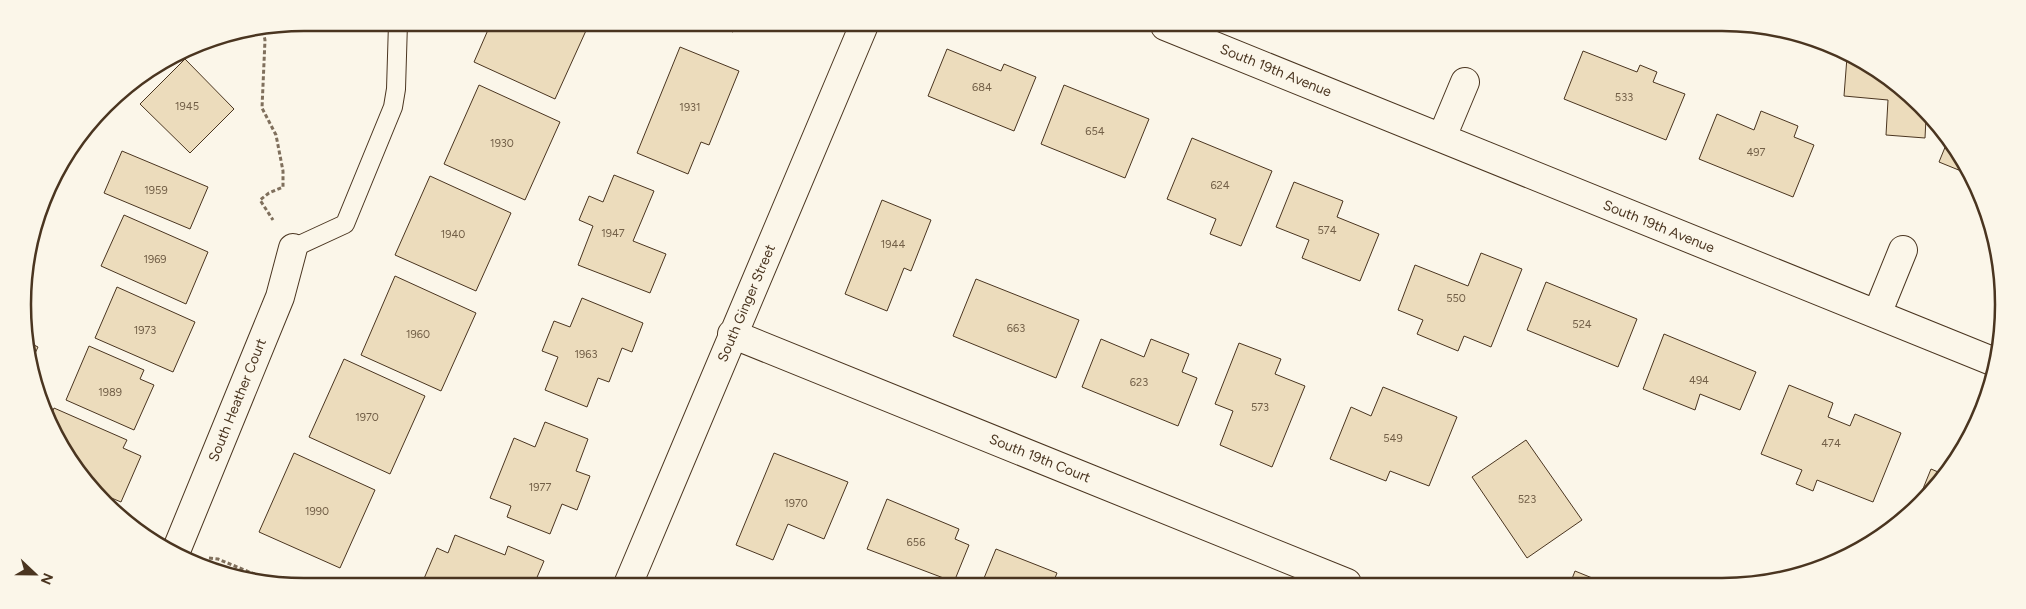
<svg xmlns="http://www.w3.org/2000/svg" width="2026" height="609" font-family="Figtree,sans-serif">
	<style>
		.building { fill: #ecdcbc; stroke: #4a3520 }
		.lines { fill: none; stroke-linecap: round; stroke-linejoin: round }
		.service-casing { stroke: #4a3520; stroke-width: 20 }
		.minor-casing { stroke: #4a3520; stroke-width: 30 }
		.path { stroke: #7f6f5c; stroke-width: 3; stroke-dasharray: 4 2.5; stroke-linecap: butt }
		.service { stroke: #fbf6e9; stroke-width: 18 }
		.minor { stroke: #fbf6e9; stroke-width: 28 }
		.labels { text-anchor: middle; stroke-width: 4; stroke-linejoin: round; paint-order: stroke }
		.number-label { font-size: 11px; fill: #725f47 }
		.street-label { font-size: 14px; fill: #4a3520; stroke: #fbf6e9 }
		.rim { fill: none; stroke: #4a3520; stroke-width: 2.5 }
	</style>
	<rect width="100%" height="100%" fill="#fbf6e9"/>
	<path class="building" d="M 491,23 L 589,24 L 555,99 L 474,62 Z
		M 712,24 L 736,24 L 733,32 Z
		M 680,47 L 739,71 L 709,145 L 701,142 L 688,174 L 637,153 Z
		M 947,49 L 1001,71 L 1004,64 L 1036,77 L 1014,131 L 928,96 Z
		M 1583,51 L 1637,72 L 1640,65 L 1657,72 L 1653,82 L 1685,94 L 1666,140 L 1564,99 Z
		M 1847,57 L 1878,70 L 1926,118 L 1925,138 L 1886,135 L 1888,100 L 1844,96 Z
		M 185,59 L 234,109 L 190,153 L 140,104 Z
		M 479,85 L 560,122 L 525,200 L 444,164 Z
		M 1064,85 L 1149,119 L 1125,178 L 1041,144 Z
		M 1761,111 L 1798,126 L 1794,137 L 1814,145 L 1793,197 L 1699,159 L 1717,114 L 1754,130 Z
		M 1192,138 L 1272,171 L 1241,246 L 1210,234 L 1216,219 L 1167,199 Z
		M 1948,140 L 1956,148 L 1966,173 L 1939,162 Z
		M 122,151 L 208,187 L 190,229 L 104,193 Z
		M 614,175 L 654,191 L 633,241 L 666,254 L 650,293 L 578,265 L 593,226 L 579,220 L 589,196 L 603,202 Z
		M 430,176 L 511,213 L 476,291 L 395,255 Z
		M 1294,182 L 1343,201 L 1337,217 L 1379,234 L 1360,281 L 1302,258 L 1309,240 L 1276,227 Z
		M 882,200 L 931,220 L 911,271 L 904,268 L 887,311 L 845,294 Z
		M 124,215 L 208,252 L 186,304 L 101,266 Z
		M 1481,253 L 1522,269 L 1491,347 L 1464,336 L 1458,351 L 1417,334 L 1423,320 L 1398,310 L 1415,265 L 1468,286 Z
		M 395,276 L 476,313 L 441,391 L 361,355 Z
		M 976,279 L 1079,320 L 1056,378 L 953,336 Z
		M 1546,282 L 1637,319 L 1618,367 L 1527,330 Z
		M 117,287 L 195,322 L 173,372 L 95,338 Z
		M 582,298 L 643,323 L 632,352 L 622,348 L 609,382 L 598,378 L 587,407 L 545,390 L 558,357 L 542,351 L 554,321 L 570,327 Z
		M 1664,334 L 1756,372 L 1740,410 L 1700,394 L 1695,410 L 1643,389 Z
		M 1101,339 L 1144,357 L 1151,339 L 1189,354 L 1182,372 L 1197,378 L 1178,426 L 1082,387 Z
		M 30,343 L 38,347 L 31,362 Z
		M 1239,343 L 1281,359 L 1275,374 L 1305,386 L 1272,467 L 1220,445 L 1233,411 L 1215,404 Z
		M 89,346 L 144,370 L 140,379 L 154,385 L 134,430 L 66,400 Z
		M 344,359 L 425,396 L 390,474 L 309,437 Z
		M 1789,385 L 1833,403 L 1828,417 L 1850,426 L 1855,414 L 1901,433 L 1873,502 L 1817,480 L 1813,491 L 1796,484 L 1802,470 L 1761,454 Z
		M 1383,387 L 1457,417 L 1429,486 L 1390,471 L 1386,481 L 1330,459 L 1351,407 L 1371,416 Z
		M 54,408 L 127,440 L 123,448 L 141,456 L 121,502 L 102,494 L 70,461 L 50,417 Z
		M 545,422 L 588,439 L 576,471 L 590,476 L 577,510 L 562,504 L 550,534 L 507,517 L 511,506 L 490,498 L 514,438 L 535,447 Z
		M 1526,440 L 1582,520 L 1527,558 L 1472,477 Z
		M 294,453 L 375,490 L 340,568 L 259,532 Z
		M 774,453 L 848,482 L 824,539 L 788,524 L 773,560 L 736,545 Z
		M 1931,469 L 1943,474 L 1916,506 Z
		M 887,499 L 959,529 L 955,539 L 969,545 L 954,582 L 867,549 Z
		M 455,535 L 505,555 L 508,546 L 544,561 L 535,582 L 423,581 L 437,548 L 448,553 Z
		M 996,549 L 1057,573 L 1053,583 L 982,583 Z
		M 1575,571 L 1607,584 L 1570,584 Z"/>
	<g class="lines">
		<defs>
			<path id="service" d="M 293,248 L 345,224 L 393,107 L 396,89 L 398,23"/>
			<path id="minor" d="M 1165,26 L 1997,363
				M 1442,137 L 1465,82
				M 1877,314 L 1903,250
				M 732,334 L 1347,583
				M 176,551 L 280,297 L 293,248
				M 629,582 L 864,25"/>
		</defs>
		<use href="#service" class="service-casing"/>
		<use href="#minor" class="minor-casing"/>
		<path class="path" d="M 263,31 L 265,40 L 262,108 L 276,135 L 283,171 L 283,187 L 269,193 L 260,200 L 273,220
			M 209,558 L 218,559 L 271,581"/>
		<use href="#service" class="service"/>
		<use href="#minor" class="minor"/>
	</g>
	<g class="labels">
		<g class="number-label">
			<text x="982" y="91">684</text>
			<text x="1624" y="101">533</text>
			<text x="187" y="110">1945</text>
			<text x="690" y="111">1931</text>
			<text x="1095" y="135">654</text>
			<text x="502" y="147">1930</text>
			<text x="1756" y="156">497</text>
			<text x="1220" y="189">624</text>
			<text x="156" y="194">1959</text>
			<text x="1327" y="234">574</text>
			<text x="613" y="237">1947</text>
			<text x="453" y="238">1940</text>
			<text x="893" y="248">1944</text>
			<text x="155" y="263">1969</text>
			<text x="1456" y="302">550</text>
			<text x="1582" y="328">524</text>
			<text x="1016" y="332">663</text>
			<text x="145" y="334">1973</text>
			<text x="418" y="338">1960</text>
			<text x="586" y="358">1963</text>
			<text x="1699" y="384">494</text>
			<text x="1139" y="386">623</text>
			<text x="110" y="396">1989</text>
			<text x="1260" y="411">573</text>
			<text x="367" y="421">1970</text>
			<text x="1393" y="442">549</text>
			<text x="1831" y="447">474</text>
			<text x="540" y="491">1977</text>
			<text x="1527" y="503">523</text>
			<text x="796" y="507">1970</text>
			<text x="317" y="515">1990</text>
			<text x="916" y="546">656</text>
		</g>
		<g class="street-label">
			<text transform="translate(1276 70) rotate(22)" y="5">South 19th Avenue</text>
			<text transform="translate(1659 226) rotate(22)" y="5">South 19th Avenue</text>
			<text transform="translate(746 303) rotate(-67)" y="5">South Ginger Street</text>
			<text transform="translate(237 400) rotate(-68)" y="5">South Heather Court</text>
			<text transform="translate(1040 458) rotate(22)" y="5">South 19th Court</text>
		</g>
	</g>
	<path d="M0 0H2026V609H0ZM304 31H1722A273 273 0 0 1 1995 304V305A273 273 0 0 1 1722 578H304A273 273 0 0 1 31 305V304A273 273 0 0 1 304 31Z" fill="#fbf6e9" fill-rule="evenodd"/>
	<path class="rim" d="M304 31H1722A273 273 0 0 1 1995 304V305A273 273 0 0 1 1722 578H304A273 273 0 0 1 31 305V304A273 273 0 0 1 304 31Z"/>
	<g transform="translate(35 574) rotate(112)" stroke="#fbf6e9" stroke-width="4" paint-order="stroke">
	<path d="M0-4L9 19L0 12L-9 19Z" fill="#4a3520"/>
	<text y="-8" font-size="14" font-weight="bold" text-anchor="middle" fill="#4a3520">N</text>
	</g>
</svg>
